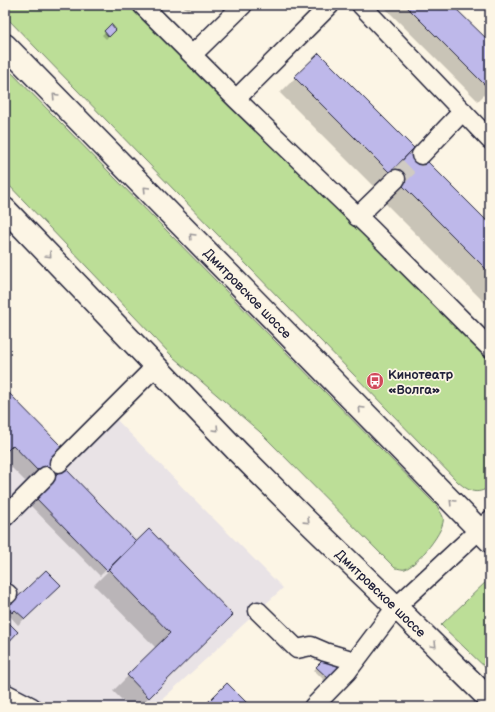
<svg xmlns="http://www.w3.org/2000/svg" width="495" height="712" font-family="'Balsamiq Sans',sans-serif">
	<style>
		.built { fill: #e9e3e6 }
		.green { fill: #bcde97; stroke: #6f8069 }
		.shadow { fill: #0003 }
		.building { fill: #beb8ea; stroke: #22223b }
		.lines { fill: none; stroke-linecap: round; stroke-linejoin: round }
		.minor-tunnel { stroke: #d0cbc3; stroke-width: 18; stroke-dasharray: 18 9; stroke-linecap: butt }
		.minor-casing { stroke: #22223b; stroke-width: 21 }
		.major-casing { stroke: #22223b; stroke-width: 25 }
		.minor { stroke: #fcf5e5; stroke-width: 18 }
		.major { stroke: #fcf5e5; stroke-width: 22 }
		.oneway { stroke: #9a9698 }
		.labels { text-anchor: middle; stroke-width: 3.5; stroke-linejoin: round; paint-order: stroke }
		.street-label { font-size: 13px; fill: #22223b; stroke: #fcf5e5 }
		.poi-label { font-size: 13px; font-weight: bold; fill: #22223b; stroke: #fcf5e5; text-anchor: start }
	</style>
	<rect width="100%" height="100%" fill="#fcf5e5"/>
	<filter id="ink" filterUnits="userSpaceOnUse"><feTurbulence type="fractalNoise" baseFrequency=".025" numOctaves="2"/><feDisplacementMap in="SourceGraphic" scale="8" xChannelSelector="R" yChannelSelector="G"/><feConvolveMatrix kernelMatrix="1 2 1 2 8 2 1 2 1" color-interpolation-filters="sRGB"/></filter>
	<g filter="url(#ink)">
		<path class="built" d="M 5,389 L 62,447 L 53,455 L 64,467 L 114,417 L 189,494 L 283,588 L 154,707 L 5,707 Z"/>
		<path class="green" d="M 5,5 L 132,5 L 490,359 L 490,487 C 476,495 470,492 458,482 L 5,16 Z
			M 5,66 L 437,506 C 439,510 442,514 443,517 C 447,529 416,566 405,569 C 403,570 398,568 395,568 L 260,432 L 173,357 L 5,181 Z
			M 490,578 L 490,672 L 441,625 Z"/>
		<path class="shadow" d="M 182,5 L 193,5 L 188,11 Z
			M 390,5 L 451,5 L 490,44 L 490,89 L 478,101 L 386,9 Z
			M 111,26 L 115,30 L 106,39 L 102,35 Z
			M 319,54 L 490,225 L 490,308 L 373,191 L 375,188 L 280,93 Z
			M 5,390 L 51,456 L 134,541 L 100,576 L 28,503 L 39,492 L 27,480 L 25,481 L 5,461 Z
			M 149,530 L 232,615 L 139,707 L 129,707 L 113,691 L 156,648 L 94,585 Z
			M 46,571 L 59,585 L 18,625 L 9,615 L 5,619 L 5,611 Z
			M 326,658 L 340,666 L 325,681 L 314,670 Z"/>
		<path class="building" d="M 405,5 L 452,5 L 490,42 L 490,90 Z
			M 111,24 L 116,30 L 109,37 L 104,31 Z
			M 319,53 L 414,148 L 390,173 L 294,77 Z
			M 414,148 L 490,224 L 490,273 L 390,173 Z
			M 5,389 L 62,447 L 53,455 L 64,467 L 50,480 L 39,469 L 37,470 L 13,445 L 5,453 Z
			M 64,467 L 136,541 L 107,571 L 34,496 Z
			M 149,529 L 233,615 L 149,698 L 127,675 L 170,633 L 108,569 Z
			M 46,570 L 61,585 L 25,619 L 15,610 L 12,613 L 7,607 Z
			M 5,619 L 18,632 L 5,646 Z
			M 326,657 L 342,666 L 329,679 L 316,667 Z
			M 227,683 L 251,707 L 203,707 Z"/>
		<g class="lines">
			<path class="minor-tunnel" d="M 396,179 L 421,155"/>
			<defs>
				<path id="minor" d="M 142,5 L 236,99 L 371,229 L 490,348
					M 361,5 L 490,140
					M 192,55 L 243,5
					M 236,99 L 330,5
					M 421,155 L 463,111
					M 357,217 L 396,179
					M 59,463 L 156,366
					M 5,517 L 46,476
					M 5,592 L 8,594
					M 258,611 L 297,649 L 311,646 L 325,652 L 355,661
					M 5,693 L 32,707
					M 313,707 L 347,672 L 396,607 L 490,520"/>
				<path id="major" d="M 5,45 L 490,541
					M 5,209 L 238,452 L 306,520 L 396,607 L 490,700"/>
			</defs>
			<use href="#minor" class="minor-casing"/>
			<use href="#major" class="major-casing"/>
			<use href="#minor" class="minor"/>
			<use href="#major" class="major"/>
		</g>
		<defs><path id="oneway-chevron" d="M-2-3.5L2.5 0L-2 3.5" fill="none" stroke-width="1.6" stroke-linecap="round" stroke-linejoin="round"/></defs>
		<g class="oneway">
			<use href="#oneway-chevron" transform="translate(55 96) rotate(-134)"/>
			<use href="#oneway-chevron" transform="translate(146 189) rotate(-134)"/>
			<use href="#oneway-chevron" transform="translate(192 236) rotate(-134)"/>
			<use href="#oneway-chevron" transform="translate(49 255) rotate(46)"/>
			<use href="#oneway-chevron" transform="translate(361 409) rotate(-134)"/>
			<use href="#oneway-chevron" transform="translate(216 429) rotate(46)"/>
			<use href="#oneway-chevron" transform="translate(452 502) rotate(-134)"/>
			<use href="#oneway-chevron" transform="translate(307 521) rotate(44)"/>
			<use href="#oneway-chevron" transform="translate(434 645) rotate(45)"/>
		</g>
	</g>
	<defs>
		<symbol id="bus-disc" viewBox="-11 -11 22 22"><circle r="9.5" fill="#d1495b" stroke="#fcf5e5"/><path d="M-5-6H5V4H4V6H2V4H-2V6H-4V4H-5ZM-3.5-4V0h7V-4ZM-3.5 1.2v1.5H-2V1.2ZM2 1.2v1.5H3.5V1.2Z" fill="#fff"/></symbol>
	</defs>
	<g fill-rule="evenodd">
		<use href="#bus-disc" x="365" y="371" width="20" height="20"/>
	</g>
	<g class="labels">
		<g class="street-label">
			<text transform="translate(248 293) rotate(46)" y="5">Дмитровское шоссе</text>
			<text transform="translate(381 593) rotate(44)" y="5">Дмитровское шоссе</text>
		</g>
		<g class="poi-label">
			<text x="388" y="379">Кинотеатр<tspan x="388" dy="15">«Волга»</tspan></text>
		</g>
	</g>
	<rect width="495" height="712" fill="none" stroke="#fcf5e5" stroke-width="20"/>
	<rect x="10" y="10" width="475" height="692" fill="none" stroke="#22223b" stroke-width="1.5" filter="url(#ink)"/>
</svg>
